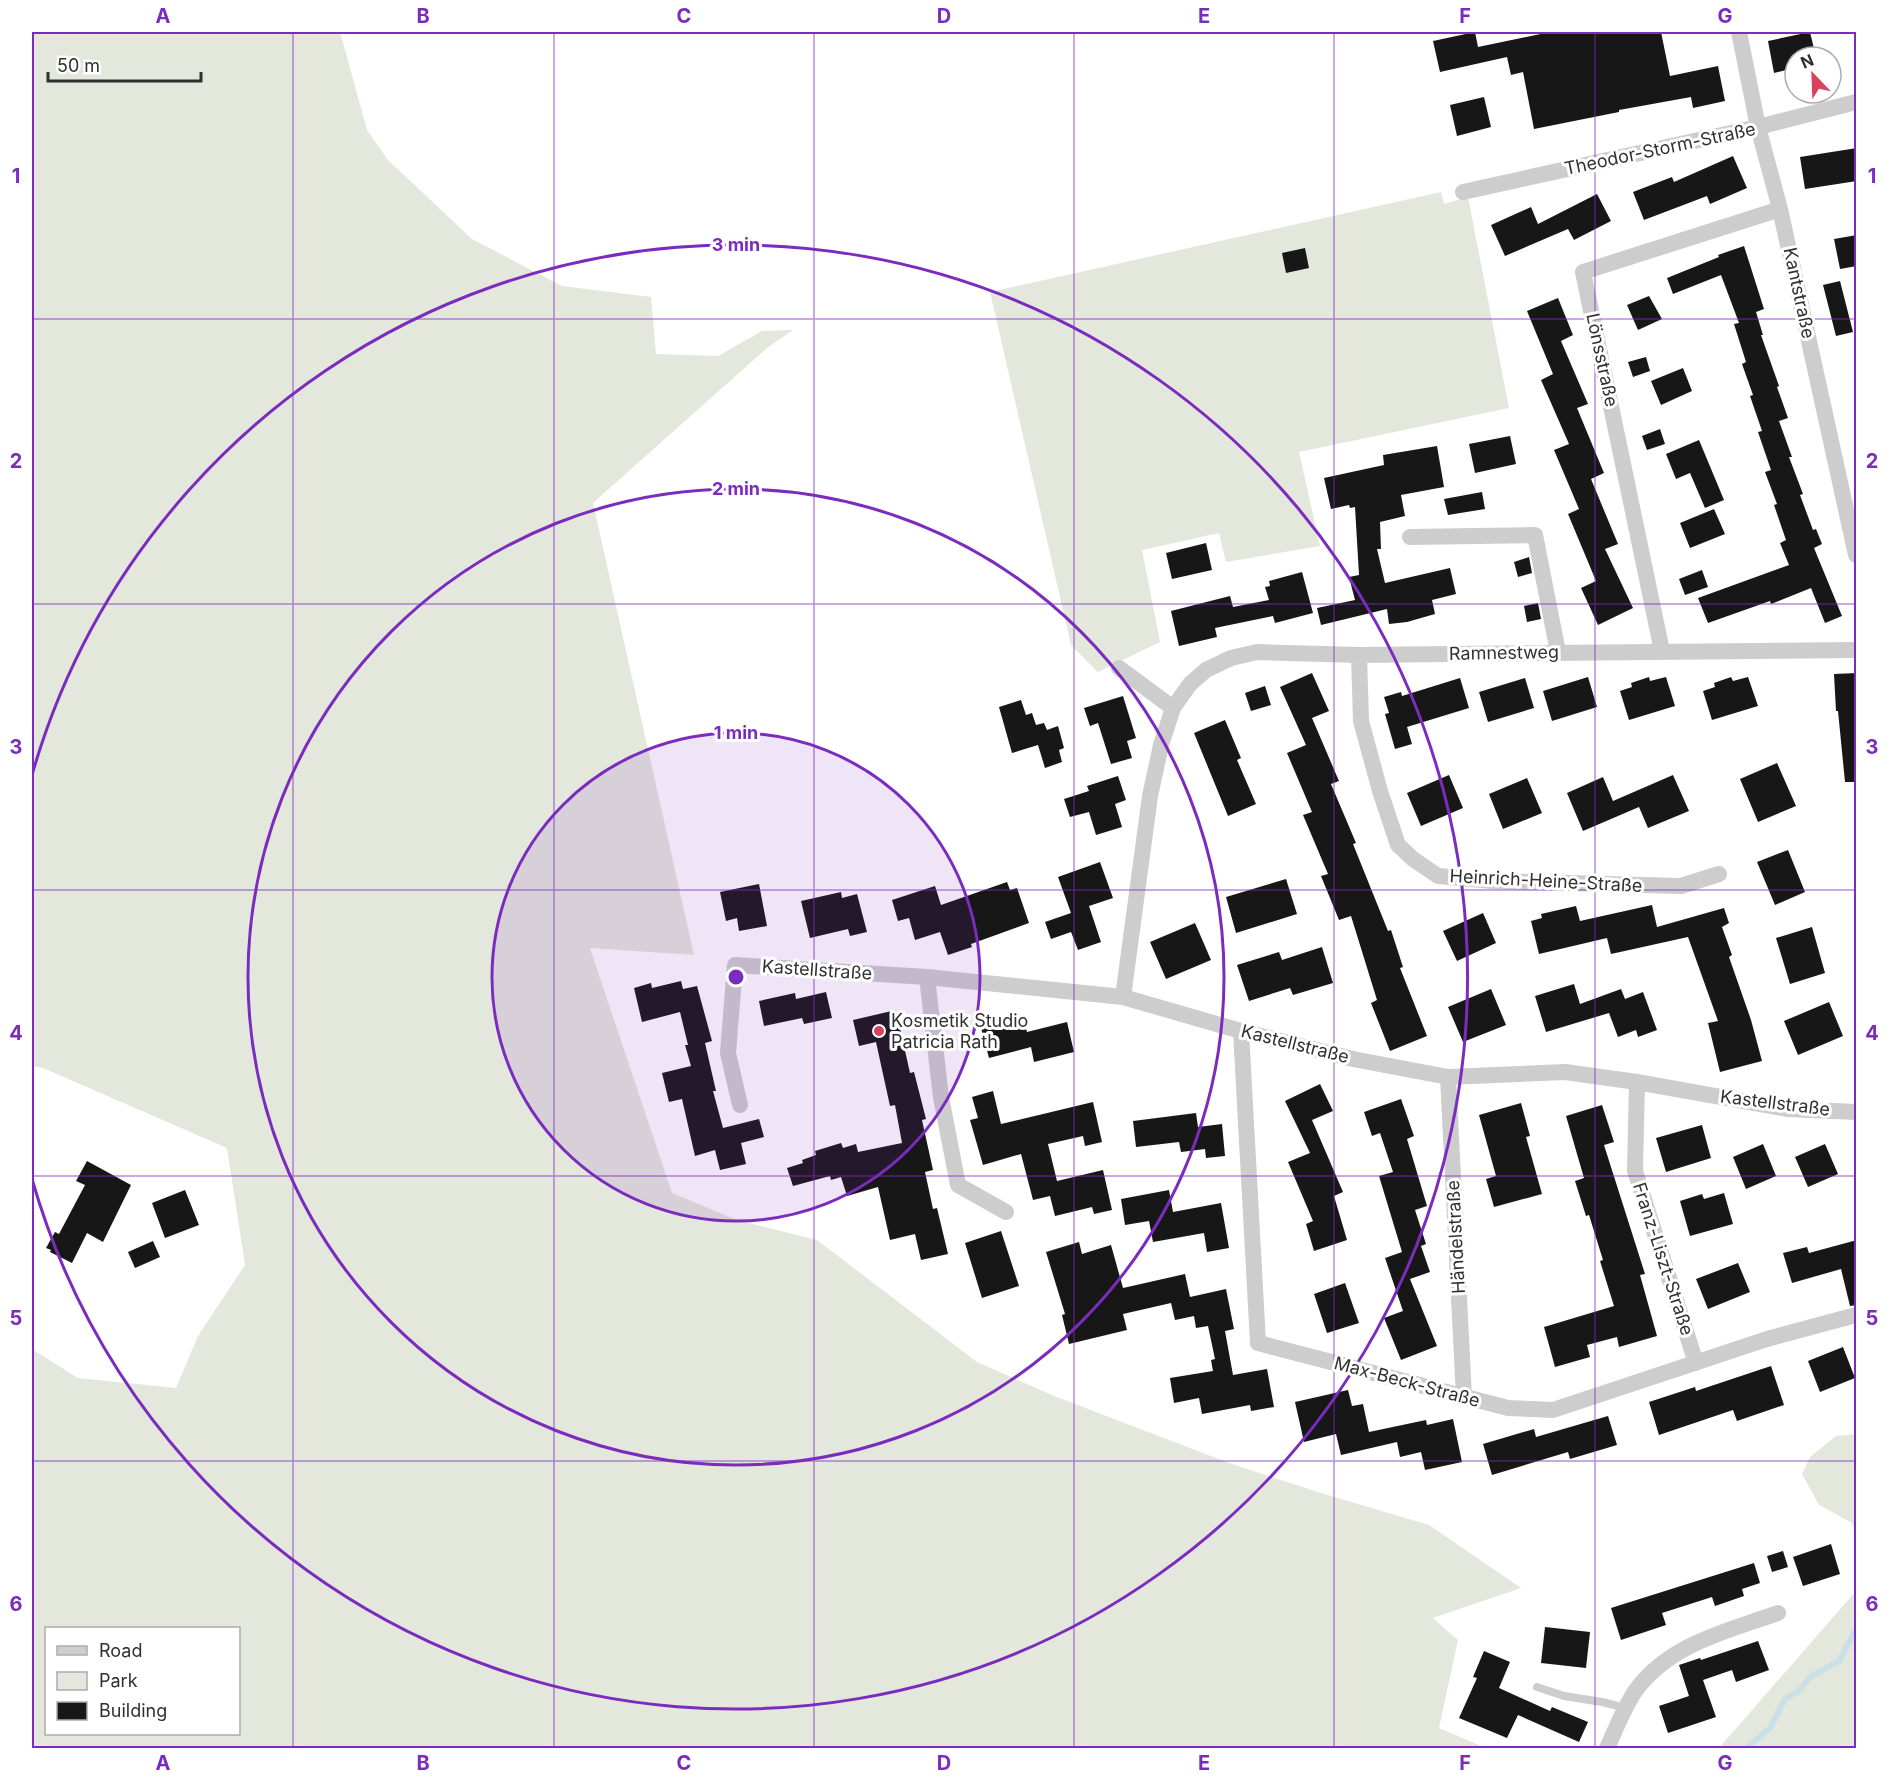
<svg xmlns="http://www.w3.org/2000/svg" width="1888" height="1780" font-family="Inter,sans-serif">
	<style>
		.green { fill: #e4e8dc; fill-rule: evenodd }
		.lines { fill: none; stroke-linecap: round; stroke-linejoin: round }
		.stream { stroke: #cae0e7; stroke-width: 6 }
		.building { fill: #171717 }
		.lane { stroke: #cdcdcd; stroke-width: 8 }
		.street { stroke: #cdcdcd; stroke-width: 16 }
		.grid { fill: none; stroke: #7b2cbf; stroke-width: 1.5; stroke-opacity: 0.55 }
		.ring { fill: none; stroke: #7b2cbf; stroke-width: 3 }
		.poi-dot { fill: #d5435f; stroke: #fff; stroke-width: 2 }
		.labels { text-anchor: middle; stroke-width: 6; stroke-linejoin: round; paint-order: stroke }
		.street-label { font-size: 18px; fill: #303030; stroke: #fff }
		.poi-label { font-size: 18px; fill: #303030; stroke: #fff; text-anchor: start }
		.centre { fill: #7b2cbf; stroke: #fff; stroke-width: 3 }
		.ring-label { font-size: 18px; text-anchor: middle; font-weight: bold; fill: #7b2cbf; stroke: #fff; stroke-width: 6; stroke-linejoin: round; paint-order: stroke }
		.neatline { fill: none; stroke: #7b2cbf; stroke-width: 2 }
		.grid-label { font-size: 20px; text-anchor: middle; font-weight: bold; fill: #7b2cbf }
	</style>
	<rect width="100%" height="100%" fill="#fff"/>
	<path class="green" d="M 32,32 L 340,32 L 367,130 L 388,160 L 472,239 L 562,286 L 651,297 L 656,354 L 718,356 L 762,331 L 793,330 L 767,348 L 593,503 L 694,955 L 590,948 L 672,1193 L 737,1220 L 817,1240 L 977,1362 L 1054,1396 L 1232,1464 L 1321,1493 L 1429,1525 L 1521,1588 L 1433,1618 L 1458,1640 L 1439,1728 L 1486,1748 L 32,1748 L 32,1349 L 78,1378 L 176,1388 L 198,1336 L 245,1265 L 227,1148 L 43,1068 L 32,1066 ZM 46,1628 L 238,1628 L 238,1734 L 46,1734 Z
		M 1441,192 L 1444,204 L 1468,197 L 1509,408 L 1299,452 L 1320,546 L 1226,562 L 1219,533 L 1142,550 L 1160,642 L 1098,672 L 1071,645 L 990,292 Z
		M 1856,1434 L 1856,1541 L 1852,1523 L 1819,1505 L 1802,1474 L 1810,1457 L 1836,1436 Z
		M 1856,1591 L 1856,1748 L 1719,1748 L 1726,1740 Z"/>
	<g class="lines">
		<path class="stream" d="M 1746,1748 L 1770,1728 L 1785,1699 L 1799,1691 L 1810,1677 L 1839,1661 L 1856,1629"/>
	</g>
	<path class="building" d="M 1475,32 L 1478,47 L 1550,32 L 1661,32 L 1670,76 L 1718,66 L 1725,101 L 1693,108 L 1691,97 L 1619,110 L 1619,112 L 1534,129 L 1523,72 L 1511,75 L 1507,57 L 1440,72 L 1433,41 Z
		M 1810,32 L 1816,57 L 1795,57 L 1795,68 L 1774,73 L 1768,41 Z
		M 1484,97 L 1491,127 L 1457,136 L 1450,105 Z
		M 1857,148 L 1857,181 L 1805,189 L 1800,157 Z
		M 1733,156 L 1747,188 L 1710,204 L 1707,196 L 1644,220 L 1633,192 L 1672,177 L 1674,182 Z
		M 1597,194 L 1611,221 L 1574,240 L 1568,229 L 1505,256 L 1491,225 L 1531,207 L 1538,224 Z
		M 1857,235 L 1857,266 L 1840,269 L 1834,239 Z
		M 1744,246 L 1764,309 L 1756,312 L 1763,335 L 1761,335 L 1779,386 L 1777,387 L 1788,418 L 1779,421 L 1792,457 L 1789,457 L 1803,494 L 1800,495 L 1813,530 L 1816,529 L 1822,544 L 1814,548 L 1842,616 L 1825,623 L 1811,588 L 1771,604 L 1770,601 L 1708,623 L 1698,598 L 1789,565 L 1780,543 L 1786,540 L 1774,505 L 1777,504 L 1765,472 L 1771,470 L 1758,432 L 1762,431 L 1750,396 L 1753,395 L 1742,364 L 1746,362 L 1734,324 L 1739,323 L 1721,275 L 1673,294 L 1667,278 L 1719,257 L 1718,255 Z
		M 1305,248 L 1309,268 L 1286,273 L 1282,253 Z
		M 1840,281 L 1853,332 L 1836,336 L 1823,285 Z
		M 1649,296 L 1662,319 L 1638,330 L 1627,305 Z
		M 1558,298 L 1573,335 L 1561,341 L 1588,404 L 1577,408 L 1604,473 L 1591,479 L 1618,544 L 1605,549 L 1633,608 L 1598,625 L 1581,588 L 1596,581 L 1568,514 L 1579,509 L 1554,450 L 1569,444 L 1541,380 L 1553,374 L 1527,311 Z
		M 1646,357 L 1650,371 L 1633,377 L 1628,362 Z
		M 1683,368 L 1692,391 L 1661,405 L 1651,381 Z
		M 1660,429 L 1665,444 L 1647,450 L 1642,436 Z
		M 1510,436 L 1516,464 L 1475,473 L 1469,444 Z
		M 1699,440 L 1724,500 L 1705,508 L 1690,473 L 1676,479 L 1666,454 Z
		M 1437,446 L 1444,487 L 1401,495 L 1405,516 L 1380,522 L 1381,549 L 1377,549 L 1385,583 L 1450,568 L 1456,594 L 1432,600 L 1435,614 L 1407,622 L 1389,624 L 1387,609 L 1321,625 L 1317,608 L 1355,600 L 1349,577 L 1359,575 L 1355,507 L 1350,508 L 1349,505 L 1331,509 L 1324,478 L 1384,465 L 1383,455 Z
		M 1482,492 L 1485,509 L 1448,515 L 1444,499 Z
		M 1714,509 L 1725,534 L 1690,548 L 1680,523 Z
		M 1206,543 L 1212,570 L 1172,579 L 1166,553 Z
		M 1529,557 L 1532,573 L 1518,577 L 1514,562 Z
		M 1702,570 L 1708,587 L 1685,595 L 1679,579 Z
		M 1302,572 L 1313,613 L 1275,623 L 1273,616 L 1215,628 L 1217,637 L 1179,646 L 1171,611 L 1230,596 L 1233,607 L 1269,600 L 1265,587 L 1270,586 L 1269,581 Z
		M 1538,603 L 1541,619 L 1527,622 L 1524,606 Z
		M 1312,673 L 1329,711 L 1312,718 L 1339,781 L 1331,784 L 1356,843 L 1353,844 L 1388,931 L 1391,930 L 1403,967 L 1400,968 L 1427,1036 L 1390,1051 L 1371,1003 L 1377,1000 L 1351,916 L 1339,920 L 1321,876 L 1328,874 L 1303,815 L 1312,812 L 1287,753 L 1306,745 L 1280,687 Z
		M 1857,673 L 1857,782 L 1845,782 L 1838,711 L 1836,711 L 1834,674 Z
		M 1588,677 L 1597,707 L 1552,721 L 1543,691 Z
		M 1649,677 L 1650,681 L 1666,677 L 1675,706 L 1629,720 L 1620,691 L 1632,687 L 1631,683 Z
		M 1731,677 L 1733,681 L 1748,677 L 1758,706 L 1712,720 L 1703,691 L 1715,687 L 1714,683 Z
		M 1460,678 L 1469,708 L 1407,727 L 1412,744 L 1395,749 L 1385,714 L 1389,713 L 1384,697 L 1401,692 L 1402,696 Z
		M 1525,678 L 1534,708 L 1488,722 L 1479,692 Z
		M 1265,686 L 1271,705 L 1251,711 L 1245,693 Z
		M 1123,696 L 1136,738 L 1127,741 L 1132,758 L 1111,764 L 1098,723 L 1090,726 L 1084,708 Z
		M 1021,700 L 1026,715 L 1032,713 L 1036,725 L 1044,723 L 1047,730 L 1058,726 L 1064,748 L 1059,750 L 1062,762 L 1045,768 L 1038,745 L 1012,753 L 999,707 Z
		M 1225,720 L 1241,758 L 1237,760 L 1256,804 L 1228,816 L 1194,733 Z
		M 1777,763 L 1796,806 L 1758,822 L 1740,779 Z
		M 1449,775 L 1463,808 L 1421,826 L 1407,793 Z
		M 1673,775 L 1689,811 L 1648,828 L 1639,807 L 1583,831 L 1567,793 L 1603,777 L 1613,801 Z
		M 1118,776 L 1126,800 L 1115,804 L 1122,827 L 1096,835 L 1089,812 L 1070,817 L 1064,799 L 1089,791 L 1087,786 Z
		M 1527,778 L 1542,813 L 1503,829 L 1489,794 Z
		M 1788,850 L 1805,892 L 1775,905 L 1757,862 Z
		M 1100,862 L 1113,898 L 1089,906 L 1101,942 L 1078,950 L 1071,932 L 1051,939 L 1045,922 L 1071,913 L 1058,877 Z
		M 1286,879 L 1297,914 L 1236,933 L 1226,897 Z
		M 1007,882 L 1010,890 L 1017,888 L 1029,923 L 971,944 L 972,947 L 948,955 L 940,932 L 915,940 L 909,918 L 898,921 L 892,900 L 935,886 L 941,905 Z
		M 759,884 L 767,926 L 739,931 L 737,918 L 726,921 L 720,892 Z
		M 841,892 L 842,898 L 857,894 L 867,932 L 850,936 L 848,929 L 810,938 L 801,901 Z
		M 1652,905 L 1657,927 L 1724,908 L 1729,923 L 1722,927 L 1732,955 L 1729,957 L 1751,1020 L 1762,1061 L 1720,1072 L 1708,1023 L 1718,1021 L 1688,937 L 1611,954 L 1607,938 L 1539,954 L 1531,921 L 1542,918 L 1541,914 L 1576,906 L 1580,921 Z
		M 1483,913 L 1496,943 L 1457,961 L 1443,931 Z
		M 1195,923 L 1211,960 L 1166,979 L 1150,942 Z
		M 1812,927 L 1825,973 L 1790,984 L 1776,938 Z
		M 1322,947 L 1333,983 L 1293,995 L 1290,988 L 1249,1001 L 1237,965 L 1279,952 L 1282,960 Z
		M 681,981 L 683,989 L 697,986 L 712,1041 L 705,1043 L 716,1091 L 713,1091 L 723,1128 L 759,1119 L 764,1137 L 741,1143 L 746,1164 L 720,1170 L 715,1150 L 695,1156 L 682,1099 L 669,1102 L 662,1073 L 691,1066 L 685,1045 L 688,1045 L 680,1012 L 642,1022 L 634,988 L 651,983 L 652,988 Z
		M 1574,984 L 1580,1004 L 1621,989 L 1625,999 L 1643,992 L 1657,1030 L 1638,1037 L 1636,1030 L 1618,1037 L 1609,1013 L 1546,1032 L 1535,996 Z
		M 1491,989 L 1506,1025 L 1463,1042 L 1448,1007 Z
		M 826,992 L 832,1018 L 804,1024 L 802,1018 L 764,1026 L 759,1001 L 795,993 L 796,999 Z
		M 1829,1002 L 1843,1036 L 1798,1055 L 1784,1021 Z
		M 896,1010 L 910,1073 L 914,1072 L 926,1119 L 922,1120 L 933,1170 L 925,1172 L 933,1209 L 937,1208 L 948,1254 L 921,1260 L 915,1234 L 890,1240 L 878,1187 L 847,1196 L 841,1177 L 831,1180 L 830,1176 L 793,1186 L 787,1168 L 803,1163 L 802,1160 L 816,1155 L 815,1151 L 841,1143 L 843,1148 L 856,1144 L 858,1152 L 902,1143 L 895,1105 L 890,1106 L 876,1042 L 859,1046 L 853,1020 Z
		M 1009,1017 L 1010,1021 L 1023,1018 L 1027,1032 L 1067,1022 L 1074,1052 L 1034,1062 L 1031,1047 L 989,1058 L 980,1024 Z
		M 1320,1084 L 1333,1111 L 1312,1120 L 1343,1192 L 1334,1196 L 1347,1240 L 1314,1251 L 1306,1224 L 1313,1221 L 1288,1162 L 1310,1153 L 1285,1101 Z
		M 993,1091 L 1001,1124 L 1093,1102 L 1102,1142 L 1085,1146 L 1083,1136 L 1048,1144 L 1057,1181 L 1103,1170 L 1112,1210 L 1094,1214 L 1092,1207 L 1055,1216 L 1050,1196 L 1033,1200 L 1021,1154 L 983,1165 L 970,1120 L 978,1118 L 972,1097 Z
		M 1401,1099 L 1414,1136 L 1407,1139 L 1427,1206 L 1415,1210 L 1426,1244 L 1421,1246 L 1430,1272 L 1410,1279 L 1437,1346 L 1401,1360 L 1384,1318 L 1403,1311 L 1385,1258 L 1402,1252 L 1379,1176 L 1393,1172 L 1380,1133 L 1372,1136 L 1364,1112 Z
		M 1521,1103 L 1530,1136 L 1526,1137 L 1542,1194 L 1494,1207 L 1486,1179 L 1496,1176 L 1479,1115 Z
		M 1602,1105 L 1614,1142 L 1604,1145 L 1645,1274 L 1640,1275 L 1657,1336 L 1619,1347 L 1617,1337 L 1587,1345 L 1590,1357 L 1555,1367 L 1544,1327 L 1614,1306 L 1600,1261 L 1603,1260 L 1589,1215 L 1586,1216 L 1575,1181 L 1584,1178 L 1566,1116 Z
		M 1196,1113 L 1198,1127 L 1222,1124 L 1225,1156 L 1206,1158 L 1205,1149 L 1181,1152 L 1179,1142 L 1136,1147 L 1133,1121 Z
		M 1702,1125 L 1711,1158 L 1666,1172 L 1656,1138 Z
		M 1763,1144 L 1776,1176 L 1746,1189 L 1733,1157 Z
		M 1825,1144 L 1838,1174 L 1808,1187 L 1795,1157 Z
		M 87,1161 L 131,1185 L 103,1242 L 87,1233 L 72,1263 L 50,1252 L 51,1250 L 46,1248 L 55,1232 L 59,1234 L 85,1185 L 76,1181 Z
		M 185,1190 L 199,1225 L 165,1238 L 152,1203 Z
		M 1169,1190 L 1173,1212 L 1221,1203 L 1229,1248 L 1207,1252 L 1204,1233 L 1153,1242 L 1149,1221 L 1125,1225 L 1121,1199 Z
		M 1724,1193 L 1733,1224 L 1690,1236 L 1680,1201 L 1702,1194 L 1704,1199 Z
		M 1001,1231 L 1019,1286 L 982,1298 L 965,1243 Z
		M 1857,1240 L 1857,1305 L 1850,1306 L 1841,1269 L 1792,1283 L 1783,1253 L 1807,1247 L 1809,1253 Z
		M 153,1241 L 160,1257 L 135,1268 L 128,1252 Z
		M 1079,1242 L 1082,1254 L 1111,1245 L 1123,1288 L 1185,1274 L 1190,1297 L 1226,1289 L 1234,1329 L 1225,1331 L 1233,1375 L 1267,1369 L 1274,1407 L 1251,1411 L 1250,1405 L 1202,1414 L 1199,1398 L 1174,1403 L 1170,1378 L 1213,1371 L 1211,1360 L 1215,1359 L 1208,1326 L 1196,1328 L 1194,1316 L 1175,1320 L 1171,1303 L 1123,1314 L 1127,1330 L 1069,1344 L 1062,1315 L 1065,1314 L 1046,1252 Z
		M 1738,1263 L 1750,1292 L 1708,1309 L 1696,1279 Z
		M 1345,1283 L 1359,1323 L 1327,1333 L 1314,1294 Z
		M 1843,1347 L 1855,1378 L 1820,1392 L 1808,1361 Z
		M 1771,1366 L 1784,1405 L 1737,1421 L 1733,1410 L 1659,1435 L 1649,1402 L 1695,1387 L 1696,1391 Z
		M 1348,1390 L 1352,1406 L 1363,1404 L 1369,1432 L 1426,1420 L 1427,1425 L 1453,1419 L 1462,1462 L 1425,1470 L 1421,1452 L 1400,1457 L 1397,1442 L 1341,1455 L 1336,1434 L 1304,1442 L 1295,1402 Z
		M 1608,1416 L 1617,1445 L 1570,1459 L 1568,1452 L 1492,1475 L 1483,1444 L 1534,1429 L 1536,1437 Z
		M 1831,1544 L 1840,1574 L 1803,1586 L 1793,1557 Z
		M 1783,1551 L 1788,1567 L 1772,1572 L 1767,1556 Z
		M 1754,1563 L 1760,1583 L 1742,1589 L 1744,1596 L 1715,1606 L 1712,1597 L 1662,1613 L 1666,1625 L 1621,1640 L 1611,1608 Z
		M 1545,1627 L 1590,1632 L 1586,1668 L 1541,1663 Z
		M 1758,1641 L 1769,1670 L 1736,1682 L 1732,1670 L 1703,1680 L 1716,1717 L 1668,1733 L 1659,1706 L 1689,1696 L 1679,1665 L 1700,1658 L 1701,1660 Z
		M 1484,1651 L 1510,1662 L 1499,1688 L 1550,1711 L 1552,1707 L 1588,1722 L 1579,1742 L 1518,1715 L 1507,1738 L 1459,1718 L 1477,1678 L 1473,1677 Z"/>
	<g class="lines">
		<path class="lane" d="M 1537,1687 L 1564,1696 L 1602,1702 L 1626,1708"/>
		<path class="street" d="M 1739,32 L 1758,127 L 1780,209 L 1856,555
			M 1463,192 L 1758,127 L 1856,102
			M 1410,537 L 1535,535 L 1558,652
			M 1662,651 L 1583,272 L 1780,209
			M 1359,655 L 1361,721 L 1380,791 L 1398,845 L 1413,859 L 1438,876 L 1492,881 L 1681,886 L 1719,874
			M 1119,668 L 1173,708
			M 927,977 L 941,1097 L 958,1185 L 1006,1212
			M 1123,997 L 1150,796 L 1161,745 L 1173,708 L 1190,684 L 1206,670 L 1231,658 L 1257,652 L 1359,655 L 1856,650
			M 1241,1031 L 1258,1343 L 1508,1408 L 1553,1410 L 1767,1339 L 1856,1315
			M 1448,1077 L 1464,1398
			M 1637,1082 L 1635,1171 L 1696,1363
			M 740,1105 L 728,1053 L 735,965 L 927,977 L 1123,997 L 1241,1031 L 1353,1059 L 1448,1077 L 1565,1072 L 1637,1082 L 1788,1109 L 1856,1112
			M 1607,1748 C 1616,1729 1624,1707 1636,1690 C 1670,1644 1727,1631 1778,1613"/>
	</g>
	<path class="grid" d="M 293,32 L 293,1748M 554,32 L 554,1748M 814,32 L 814,1748M 1074,32 L 1074,1748M 1334,32 L 1334,1748M 1595,32 L 1595,1748M 32,319 L 1856,319M 32,604 L 1856,604M 32,890 L 1856,890M 32,1176 L 1856,1176M 32,1461 L 1856,1461"/>
	<circle cx="736" cy="977" r="244" fill="#7b2cbf" fill-opacity=".12"/>
	<g class="ring">
		<circle cx="736" cy="977" r="244"/>
		<circle cx="736" cy="977" r="488"/>
		<path d="M32 775A732 732 0 1 1 32 1179"/>
	</g>
	<circle class="poi-dot" cx="879" cy="1031" r="6"/>
	<g class="labels">
		<g class="street-label">
			<text transform="translate(1660 149) rotate(-12)" y="6">Theodor-Storm-Straße</text>
			<text transform="translate(1799 293) rotate(78)" y="6">Kantstraße</text>
			<text transform="translate(1602 360) rotate(78)" y="6">Lönsstraße</text>
			<text transform="translate(1504 653) rotate(-1)" y="6">Ramnestweg</text>
			<text transform="translate(1546 881) rotate(3)" y="6">Heinrich-Heine-Straße</text>
			<text transform="translate(817 970) rotate(4)" y="6">Kastellstraße</text>
			<text transform="translate(1295 1044) rotate(14)" y="6">Kastellstraße</text>
			<text transform="translate(1775 1103) rotate(7)" y="6">Kastellstraße</text>
			<text transform="translate(1456 1237) rotate(-93)" y="6">Händelstraße</text>
			<text transform="translate(1663 1259) rotate(72)" y="6">Franz-Liszt-Straße</text>
			<text transform="translate(1407 1382) rotate(15)" y="6">Max-Beck-Straße</text>
		</g>
		<g class="poi-label">
			<text x="891" y="1027">Kosmetik Studio<tspan x="891" dy="21">Patricia Rath</tspan></text>
		</g>
	</g>
	<circle cx="736" cy="977" r="9" class="centre"/>
	<g class="ring-label">
		<text x="736" y="251">3 min</text>
		<text x="736" y="495">2 min</text>
		<text x="736" y="739">1 min</text>
	</g>
	<rect width="1888" height="1780" fill="none" stroke="#ffffff" stroke-width="66"/>
	<rect x="45" y="1627" width="195" height="108" fill="#ffffff" stroke="#acacac" stroke-width="1.5"/>
	<rect x="57" y="1646" width="30" height="9" fill="#cdcdcd" stroke="#acacac" stroke-width="1.5"/>
	<text x="99" y="1657" font-size="18" fill="#303030">Road</text>
	<rect x="57" y="1672" width="30" height="18" fill="#e4e8dc" stroke="#acacac" stroke-width="1.5"/>
	<text x="99" y="1687" font-size="18" fill="#303030">Park</text>
	<rect x="57" y="1702" width="30" height="18" fill="#171717" stroke="#acacac" stroke-width="1.5"/>
	<text x="99" y="1717" font-size="18" fill="#303030">Building</text>
	<g transform="translate(1813 75) rotate(337)"><circle r="28" fill="#ffffff" stroke="#acacac" stroke-width="1.5"/>
	<path d="M0-4.5L10 22L0 15L-10 22Z" fill="#d5435f"/>
	<text y="-9" font-size="16" font-weight="bold" text-anchor="middle" fill="#303030">N</text>
	</g>
	<path d="M48 72v9h153v-9" fill="none" stroke="#303030" stroke-width="3"/>
	<text x="57" y="72" font-size="18" fill="#303030" stroke="#ffffff" stroke-width="4.5" paint-order="stroke">50 m</text>
	<rect x="33" y="33" width="1822" height="1714" class="neatline"/>
	<g class="grid-label">
		<text x="163" y="23">A</text>
		<text x="423" y="23">B</text>
		<text x="684" y="23">C</text>
		<text x="944" y="23">D</text>
		<text x="1204" y="23">E</text>
		<text x="1465" y="23">F</text>
		<text x="1725" y="23">G</text>
		<text x="16" y="183">1</text>
		<text x="1872" y="183">1</text>
		<text x="16" y="468">2</text>
		<text x="1872" y="468">2</text>
		<text x="16" y="754">3</text>
		<text x="1872" y="754">3</text>
		<text x="16" y="1040">4</text>
		<text x="1872" y="1040">4</text>
		<text x="16" y="1325">5</text>
		<text x="1872" y="1325">5</text>
		<text x="16" y="1611">6</text>
		<text x="1872" y="1611">6</text>
		<text x="163" y="1770">A</text>
		<text x="423" y="1770">B</text>
		<text x="684" y="1770">C</text>
		<text x="944" y="1770">D</text>
		<text x="1204" y="1770">E</text>
		<text x="1465" y="1770">F</text>
		<text x="1725" y="1770">G</text>
	</g>
</svg>
